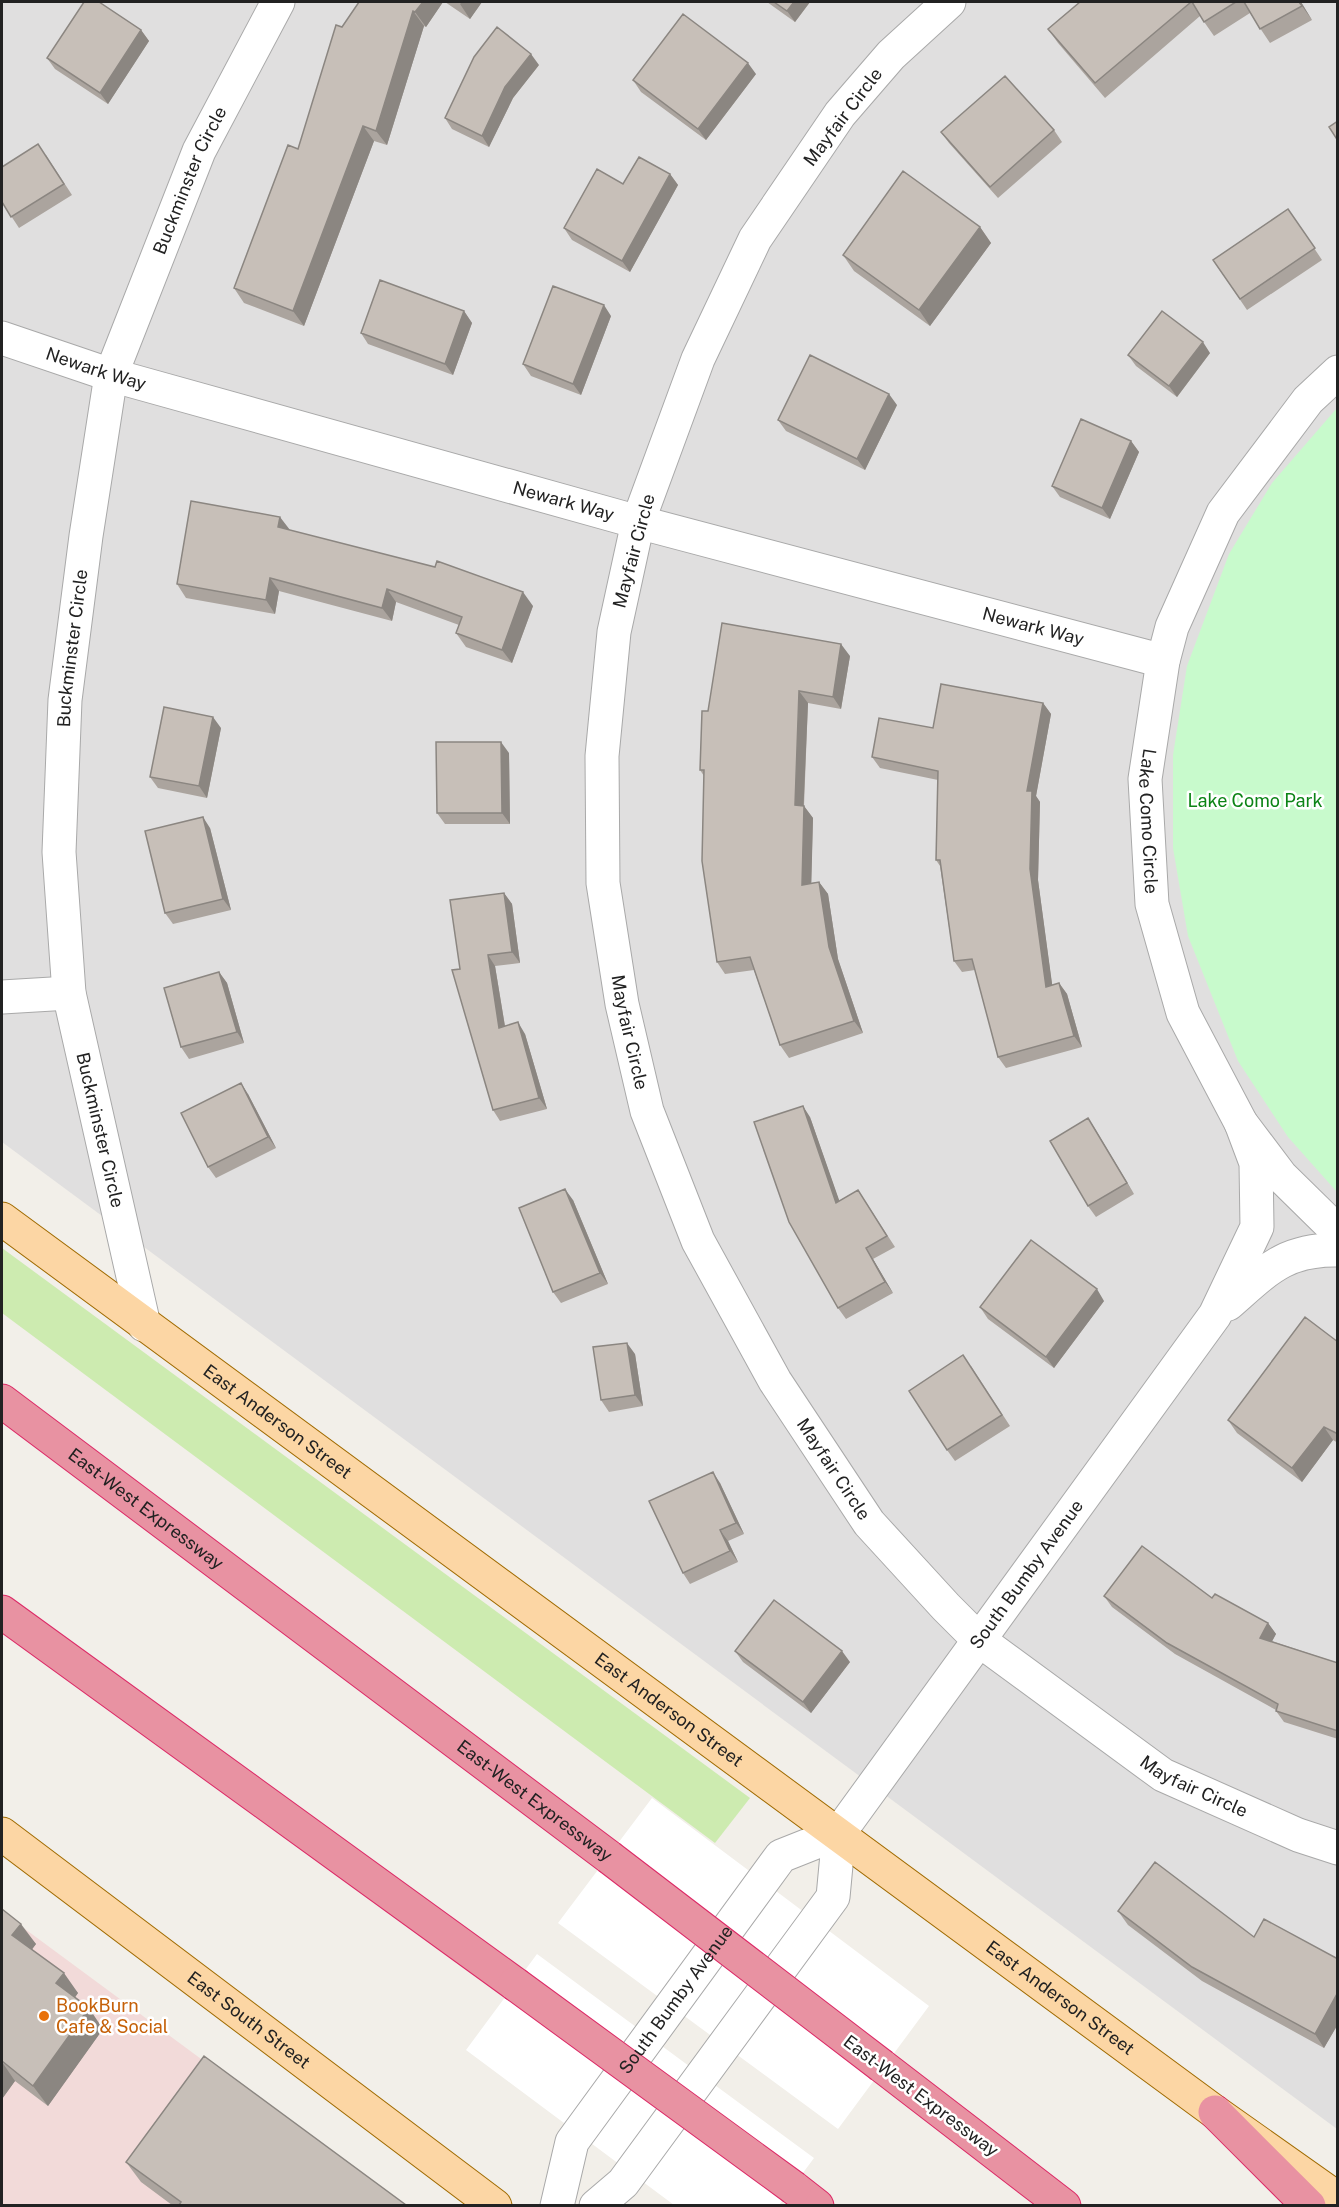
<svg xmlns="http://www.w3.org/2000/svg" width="1339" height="2207" font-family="'Public Sans',sans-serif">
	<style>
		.residential { fill: #e0dfdf }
		.commercial { fill: #f2dad9 }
		.grass { fill: #cdebb0 }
		.park { fill: #c8facc }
		.pier { fill: #fff }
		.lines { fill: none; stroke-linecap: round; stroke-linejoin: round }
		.minor-casing { stroke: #a9a9a9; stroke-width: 35 }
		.major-casing { stroke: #a06b00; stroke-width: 35 }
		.highway-casing { stroke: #dc2a67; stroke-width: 35 }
		.minor { stroke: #fff; stroke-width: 33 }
		.major { stroke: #fcd6a4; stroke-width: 33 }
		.highway { stroke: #e892a2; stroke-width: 33 }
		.highway-bridge-casing { stroke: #dc2a67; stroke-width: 35; stroke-linecap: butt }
		.highway-bridge { stroke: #e892a2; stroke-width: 33 }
		.wall { fill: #aba49e }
		.shaded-wall { fill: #8b8681 }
		.building { fill: #c7bfb8; stroke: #8b8681; stroke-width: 1.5 }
		.food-dot { fill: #e8710a; stroke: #fff; stroke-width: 2 }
		.labels { text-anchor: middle; stroke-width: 5; stroke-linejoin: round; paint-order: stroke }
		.street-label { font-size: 18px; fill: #222; stroke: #fff }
		.park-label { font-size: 18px; fill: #0c8416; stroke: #fff }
		.food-label { font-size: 18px; fill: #c56008; stroke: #fff; text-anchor: start }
	</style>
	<rect width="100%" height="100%" fill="#f2efe9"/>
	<path class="residential" d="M 2,2 L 1337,2 L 1337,2129 L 2,1142 Z"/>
	<path class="commercial" d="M 2,1912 L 399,2205 L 2,2205 Z"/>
	<path class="grass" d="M 2,1248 L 750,1798 L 715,1843 L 2,1313 Z"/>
	<path class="park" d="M 1337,408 L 1337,1192 L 1288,1137 L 1238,1061 L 1188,936 L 1173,848 L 1173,755 L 1187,666 L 1229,554 L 1272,483 Z"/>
	<path class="pier" d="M 652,1798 L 929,2006 L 838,2129 L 558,1923 Z
		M 537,1954 L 814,2158 L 779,2205 L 674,2205 L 466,2050 Z"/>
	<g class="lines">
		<defs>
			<g id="minor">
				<path id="s1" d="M 949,2 L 891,55 L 840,114 L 755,239 L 698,359 L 638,522 L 614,632 L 602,756 L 603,883 L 622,1004 L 647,1111 L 698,1241 L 775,1381 L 869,1523 L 946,1607 L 979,1640 L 1163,1775 L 1298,1835 L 1338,1848"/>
				<path id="s2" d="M 2,338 L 111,375 L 638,522 L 1163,661"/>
				<path id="s3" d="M 1338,372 L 1308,400 L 1223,513 L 1172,627 L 1163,661 L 1145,779 L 1152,904 L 1183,1013 L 1241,1123 L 1281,1176 L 1338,1232"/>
				<path d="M 2,997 L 69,993"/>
				<path d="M 1228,1304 C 1266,1271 1284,1249 1338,1250"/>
				<path id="s4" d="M 144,1325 L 69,993 L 59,852 L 65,700 L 86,536 L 111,375 L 199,151 L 278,2"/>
				<path id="s5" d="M 557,2206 L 572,2142 L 781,1856 L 839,1833"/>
				<path id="s6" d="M 596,2206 L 623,2183 L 833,1897 L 839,1833 L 1215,1315 L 1257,1227 L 1256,1163 L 1241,1123"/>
			</g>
			<g id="major">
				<path id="s7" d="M 2,1219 L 1215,2112 L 1338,2199"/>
				<path id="s8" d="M 2,1834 L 495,2206"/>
			</g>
			<g id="highway">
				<path id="s9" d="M 2,1401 L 609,1857"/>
				<path d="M 2,1612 L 515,1984"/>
				<path d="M 882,2066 L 1064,2206"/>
				<path d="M 1215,2112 L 1309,2206"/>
				<path d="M 794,2188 L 817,2206"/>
			</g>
		</defs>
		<use href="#minor" class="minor-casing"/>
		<use href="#major" class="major-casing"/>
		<use href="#highway" class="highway-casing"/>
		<use href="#minor" class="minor"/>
		<use href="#major" class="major"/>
		<use href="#highway" class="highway"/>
		<defs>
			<path id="highway-bridge" d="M 609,1857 L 882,2066
				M 515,1984 L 794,2188"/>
		</defs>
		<use href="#highway-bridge" class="highway-bridge-casing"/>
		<use href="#highway-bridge" class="highway-bridge"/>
	</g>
	<path class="wall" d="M 359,2 L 443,2 L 426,27 L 424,26 L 387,145 L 374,141 L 304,326 L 244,303 L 234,288 L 298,149 L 342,27 Z
		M 445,2 L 482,2 L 470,19 Z
		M 767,2 L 810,2 L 795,22 Z
		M 1080,2 L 1301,2 L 1312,20 L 1270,43 L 1250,13 L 1214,36 L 1200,16 L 1105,98 L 1058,43 L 1048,29 Z
		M 141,30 L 149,41 L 108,104 L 55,69 L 47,58 Z
		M 539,65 L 513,98 L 489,147 L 452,129 L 445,118 Z
		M 756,74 L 706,140 L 641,92 L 633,80 Z
		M 1054,130 L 1062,142 L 998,198 L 949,143 L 941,132 Z
		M 46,155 L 72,195 L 19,228 L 2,202 Z
		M 670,174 L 678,185 L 630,272 L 572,240 L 564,228 L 623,184 Z
		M 1288,209 L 1322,260 L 1247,310 L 1213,260 Z
		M 980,227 L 991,243 L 930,326 L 854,271 L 843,255 Z
		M 464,311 L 472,323 L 453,375 L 368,344 L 361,333 Z
		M 611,316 L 581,395 L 531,376 L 523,364 Z
		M 1210,353 L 1177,397 L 1136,366 L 1128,355 Z
		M 897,405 L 865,470 L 786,431 L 778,420 Z
		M 1131,441 L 1139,452 L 1110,519 L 1060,497 L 1052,486 Z
		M 289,530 L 533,606 L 512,663 L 466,647 L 456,633 L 459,625 L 396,602 L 392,621 L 279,591 L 275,614 L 186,598 L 177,584 Z
		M 850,656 L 841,709 L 808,703 L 804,806 L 813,818 L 811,883 L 819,882 L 828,894 L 838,959 L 863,1033 L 789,1058 L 780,1045 L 754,970 L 725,974 L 717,962 L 704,776 L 700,770 L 708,711 Z
		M 1043,703 L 1051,714 L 1036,796 L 1040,802 L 1038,880 L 1052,985 L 1059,983 L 1067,994 L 1082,1047 L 1006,1068 L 998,1057 L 975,970 L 962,972 L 954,961 L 940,866 L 936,860 L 938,780 L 880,768 L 872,757 L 933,728 Z
		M 221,728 L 207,798 L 158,788 L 150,777 Z
		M 509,753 L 510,824 L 445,824 L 437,813 Z
		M 210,828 L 231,910 L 173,924 L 165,913 Z
		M 504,893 L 512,904 L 520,963 L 495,966 L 505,1026 L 525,1034 L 547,1109 L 500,1121 L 493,1110 L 460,969 Z
		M 219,972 L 227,983 L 244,1043 L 189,1059 L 181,1047 Z
		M 248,1094 L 276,1148 L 216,1178 L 208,1167 Z
		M 810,1117 L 839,1201 L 858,1190 L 895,1247 L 873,1259 L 893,1293 L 846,1319 L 838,1308 Z
		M 1088,1118 L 1095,1129 L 1134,1194 L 1096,1217 L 1088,1206 Z
		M 573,1200 L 608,1284 L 561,1303 L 553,1292 Z
		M 1104,1301 L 1054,1368 L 988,1319 L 980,1307 Z
		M 1338,1342 L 1338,1443 L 1333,1440 L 1302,1482 L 1237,1433 L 1228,1420 Z
		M 635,1354 L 643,1406 L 609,1412 L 601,1400 Z
		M 971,1366 L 1010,1426 L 955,1461 L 947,1450 Z
		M 720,1483 L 744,1534 L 728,1541 L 738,1562 L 690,1584 L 683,1573 Z
		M 1104,1596 L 1212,1598 L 1268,1623 L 1276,1634 L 1272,1641 L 1338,1663 L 1338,1739 L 1284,1722 L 1276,1711 L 1276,1710 L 1175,1654 L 1112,1607 Z
		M 735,1651 L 850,1662 L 811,1713 L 743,1662 Z
		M 2,1909 L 36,1944 L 32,1949 L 78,1993 L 75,1997 L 103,2029 L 48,2106 L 15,2081 L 2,2099 Z
		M 1118,1911 L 1254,1937 L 1338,1959 L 1338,2024 L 1324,2048 L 1202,1981 L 1128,1925 Z
		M 126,2162 L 406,2205 L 172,2205 L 141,2182 Z"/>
	<path class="shaded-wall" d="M 423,2 L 443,2 L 426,27 L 415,12 Z
		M 462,2 L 482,2 L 470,19 L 460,4 Z
		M 794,2 L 810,2 L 795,22 L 787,11 Z
		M 1299,2 L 1301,2 L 1312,20 L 1302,6 Z
		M 413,11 L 424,26 L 387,145 L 376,131 Z
		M 141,30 L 149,41 L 108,104 L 100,93 Z
		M 531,54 L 539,65 L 513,98 L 489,147 L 482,136 L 505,87 Z
		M 748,63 L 756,74 L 706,140 L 698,129 Z
		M 363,126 L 374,141 L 304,326 L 293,311 Z
		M 670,174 L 678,185 L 630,272 L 622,261 Z
		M 980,227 L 991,243 L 930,326 L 919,310 Z
		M 604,305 L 611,316 L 581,395 L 573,384 Z
		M 464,311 L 472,323 L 453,375 L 445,364 Z
		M 1203,342 L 1210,353 L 1177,397 L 1169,386 Z
		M 889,394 L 897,405 L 865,470 L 857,459 Z
		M 1131,441 L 1139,452 L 1110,519 L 1102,508 Z
		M 280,517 L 290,530 L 278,527 Z
		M 270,578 L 279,591 L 275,614 L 266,600 Z
		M 387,589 L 396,602 L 392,621 L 382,608 Z
		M 523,592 L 533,606 L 512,663 L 502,650 Z
		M 841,644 L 850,656 L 841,709 L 833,697 Z
		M 799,691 L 808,703 L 803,818 L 795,805 Z
		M 1043,703 L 1051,714 L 1036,796 L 1040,802 L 1038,880 L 1054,998 L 1046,987 L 1030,869 L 1027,791 Z
		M 213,717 L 221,728 L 207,798 L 199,786 Z
		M 501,742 L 509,753 L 510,824 L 502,813 Z
		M 804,806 L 813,818 L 811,897 L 802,885 Z
		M 203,817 L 210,828 L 231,910 L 223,899 Z
		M 819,882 L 828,894 L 838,959 L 863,1033 L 854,1021 L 829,947 Z
		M 504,893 L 512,904 L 520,963 L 512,952 Z
		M 488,955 L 495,966 L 507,1039 L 499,1028 Z
		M 219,972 L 227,983 L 244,1043 L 237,1032 Z
		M 1059,983 L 1067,994 L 1082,1047 L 1074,1036 Z
		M 518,1022 L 525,1034 L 547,1109 L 539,1098 Z
		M 241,1083 L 248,1094 L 276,1148 L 268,1137 Z
		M 803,1106 L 810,1117 L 844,1214 L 836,1203 Z
		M 1088,1118 L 1095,1129 L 1134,1194 L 1127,1183 Z
		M 565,1189 L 573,1200 L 608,1284 L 600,1273 Z
		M 866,1248 L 873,1259 L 893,1293 L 885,1282 Z
		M 1097,1289 L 1104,1301 L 1054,1368 L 1046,1357 Z
		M 627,1343 L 635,1354 L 643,1406 L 635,1395 Z
		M 1324,1427 L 1333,1440 L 1302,1482 L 1292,1468 Z
		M 713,1472 L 720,1483 L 744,1534 L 736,1523 Z
		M 720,1530 L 728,1541 L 738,1562 L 730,1551 Z
		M 1268,1623 L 1276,1634 L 1268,1649 L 1260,1638 Z
		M 842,1651 L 850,1662 L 811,1713 L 803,1702 Z
		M 21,1924 L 36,1944 L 27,1956 L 12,1935 Z
		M 64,1973 L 78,1993 L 71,2003 L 56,1983 Z
		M 1338,1992 L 1338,2024 L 1324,2048 L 1315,2034 Z
		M 89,2008 L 103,2029 L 48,2106 L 33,2086 Z
		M 2,2062 L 15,2081 L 2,2099 Z"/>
	<path class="building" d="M 84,2 L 99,2 L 141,30 L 100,93 L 47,58 Z
		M 359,2 L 423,2 L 415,12 L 413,11 L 376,131 L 363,126 L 293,311 L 234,288 L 288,145 L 298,149 L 336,25 L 342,27 Z
		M 774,2 L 794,2 L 787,11 Z
		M 1080,2 L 1191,2 L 1095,83 L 1048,29 Z
		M 1192,2 L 1236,2 L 1204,22 Z
		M 1244,2 L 1299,2 L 1302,6 L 1260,29 Z
		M 683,14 L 748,63 L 698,129 L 633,80 Z
		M 497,27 L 531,54 L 505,87 L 482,136 L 445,118 L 474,57 Z
		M 1005,76 L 1054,130 L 990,187 L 941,132 Z
		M 1338,121 L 1338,141 L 1329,127 Z
		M 38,144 L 64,184 L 11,217 L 2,202 L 2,167 Z
		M 639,157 L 670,174 L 622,261 L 564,228 L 597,169 L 623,184 Z
		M 903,171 L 980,227 L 919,310 L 843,255 Z
		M 1288,209 L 1315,248 L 1240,299 L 1213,260 Z
		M 380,280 L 464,311 L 445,364 L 361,333 Z
		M 553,286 L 604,305 L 573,384 L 523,364 Z
		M 1162,311 L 1203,342 L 1169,386 L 1128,355 Z
		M 810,355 L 889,394 L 857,459 L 778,420 Z
		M 1081,419 L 1131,441 L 1102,508 L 1052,486 Z
		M 191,501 L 280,517 L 278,527 L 435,567 L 437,561 L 523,592 L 502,650 L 456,633 L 462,617 L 387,589 L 382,608 L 270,578 L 266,600 L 177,584 Z
		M 722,623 L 841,644 L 833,697 L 799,691 L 795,805 L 804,806 L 802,885 L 819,882 L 829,947 L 854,1021 L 780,1045 L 750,957 L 717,962 L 702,861 L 704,770 L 700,770 L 702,711 L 708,711 Z
		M 941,684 L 1043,703 L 1027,791 L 1032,791 L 1030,869 L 1046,987 L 1059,983 L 1074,1036 L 998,1057 L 972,959 L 954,961 L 940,860 L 936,860 L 938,771 L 872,757 L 879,718 L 933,728 Z
		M 164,707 L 213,717 L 199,786 L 150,777 Z
		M 436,742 L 501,742 L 502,813 L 437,813 Z
		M 203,817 L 223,899 L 165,913 L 145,831 Z
		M 504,893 L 512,952 L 488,955 L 499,1028 L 518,1022 L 539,1098 L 493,1110 L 452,970 L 460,969 L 450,900 Z
		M 219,972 L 237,1032 L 181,1047 L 164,988 Z
		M 241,1083 L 268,1137 L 208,1167 L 181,1113 Z
		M 803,1106 L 836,1203 L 858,1190 L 887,1236 L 866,1248 L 885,1282 L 838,1308 L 789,1222 L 754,1122 Z
		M 1088,1118 L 1127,1183 L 1088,1206 L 1050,1141 Z
		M 565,1189 L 600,1273 L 553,1292 L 519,1208 Z
		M 1031,1240 L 1097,1289 L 1046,1357 L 980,1307 Z
		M 1305,1317 L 1338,1342 L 1338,1434 L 1324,1427 L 1292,1468 L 1228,1420 Z
		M 627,1343 L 635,1395 L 601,1400 L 593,1347 Z
		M 963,1355 L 1002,1415 L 947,1450 L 909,1391 Z
		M 713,1472 L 736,1523 L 720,1530 L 730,1551 L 683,1573 L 649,1501 Z
		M 1142,1546 L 1212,1598 L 1215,1594 L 1268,1623 L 1260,1638 L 1338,1663 L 1338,1731 L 1276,1711 L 1278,1704 L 1167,1643 L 1104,1596 Z
		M 774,1600 L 842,1651 L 803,1702 L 735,1651 Z
		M 1155,1862 L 1254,1937 L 1264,1919 L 1338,1959 L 1338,1992 L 1315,2034 L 1192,1967 L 1118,1911 Z
		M 2,1909 L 21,1924 L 12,1935 L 64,1973 L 56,1983 L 89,2008 L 33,2086 L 2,2061 Z
		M 204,2056 L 406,2205 L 179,2205 L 181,2202 L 126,2162 Z"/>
	<circle class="food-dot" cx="44" cy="2016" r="6"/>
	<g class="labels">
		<g class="street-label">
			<text transform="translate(843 117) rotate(-53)" y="6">Mayfair Circle</text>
			<text dy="6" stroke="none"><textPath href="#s4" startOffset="1172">Buckminster Circle</textPath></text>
			<text dy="6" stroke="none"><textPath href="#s2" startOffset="99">Newark Way</textPath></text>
			<text dy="6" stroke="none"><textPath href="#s2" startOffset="585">Newark Way</textPath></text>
			<text transform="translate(634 551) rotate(-75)" y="6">Mayfair Circle</text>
			<text dy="6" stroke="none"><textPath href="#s2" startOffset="1071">Newark Way</textPath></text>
			<text dy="6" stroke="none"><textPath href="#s4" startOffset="686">Buckminster Circle</textPath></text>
			<text dy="6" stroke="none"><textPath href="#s3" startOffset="504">Lake Como Circle</textPath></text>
			<text dy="6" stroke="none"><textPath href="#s1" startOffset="1130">Mayfair Circle</textPath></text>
			<text transform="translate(100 1130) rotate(77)" y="6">Buckminster Circle</text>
			<text dy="6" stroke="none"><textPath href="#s7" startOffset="342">East Anderson Street</textPath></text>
			<text dy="6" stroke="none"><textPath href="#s1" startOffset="1616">Mayfair Circle</textPath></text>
			<text dy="6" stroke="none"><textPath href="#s9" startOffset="180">East-West Expressway</textPath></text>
			<text dy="6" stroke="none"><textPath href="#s6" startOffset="774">South Bumby Avenue</textPath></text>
			<text dy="6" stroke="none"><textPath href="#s7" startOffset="828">East Anderson Street</textPath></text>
			<text dy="6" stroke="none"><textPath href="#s1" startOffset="2102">Mayfair Circle</textPath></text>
			<text dy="6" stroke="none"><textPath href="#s9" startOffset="666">East-West Expressway</textPath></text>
			<text dy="6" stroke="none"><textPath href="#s7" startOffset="1314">East Anderson Street</textPath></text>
			<text dy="6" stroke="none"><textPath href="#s5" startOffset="242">South Bumby Avenue</textPath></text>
			<text dy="6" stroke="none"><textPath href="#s8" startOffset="309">East South Street</textPath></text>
			<text transform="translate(921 2096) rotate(37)" y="6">East-West Expressway</text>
		</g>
		<g class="park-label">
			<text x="1255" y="807">Lake Como Park</text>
		</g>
		<g class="food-label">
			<text x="56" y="2012">BookBurn<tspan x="56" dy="21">Cafe &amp; Social</tspan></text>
		</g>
	</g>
	<rect width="1339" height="2207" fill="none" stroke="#222222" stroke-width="6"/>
</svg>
